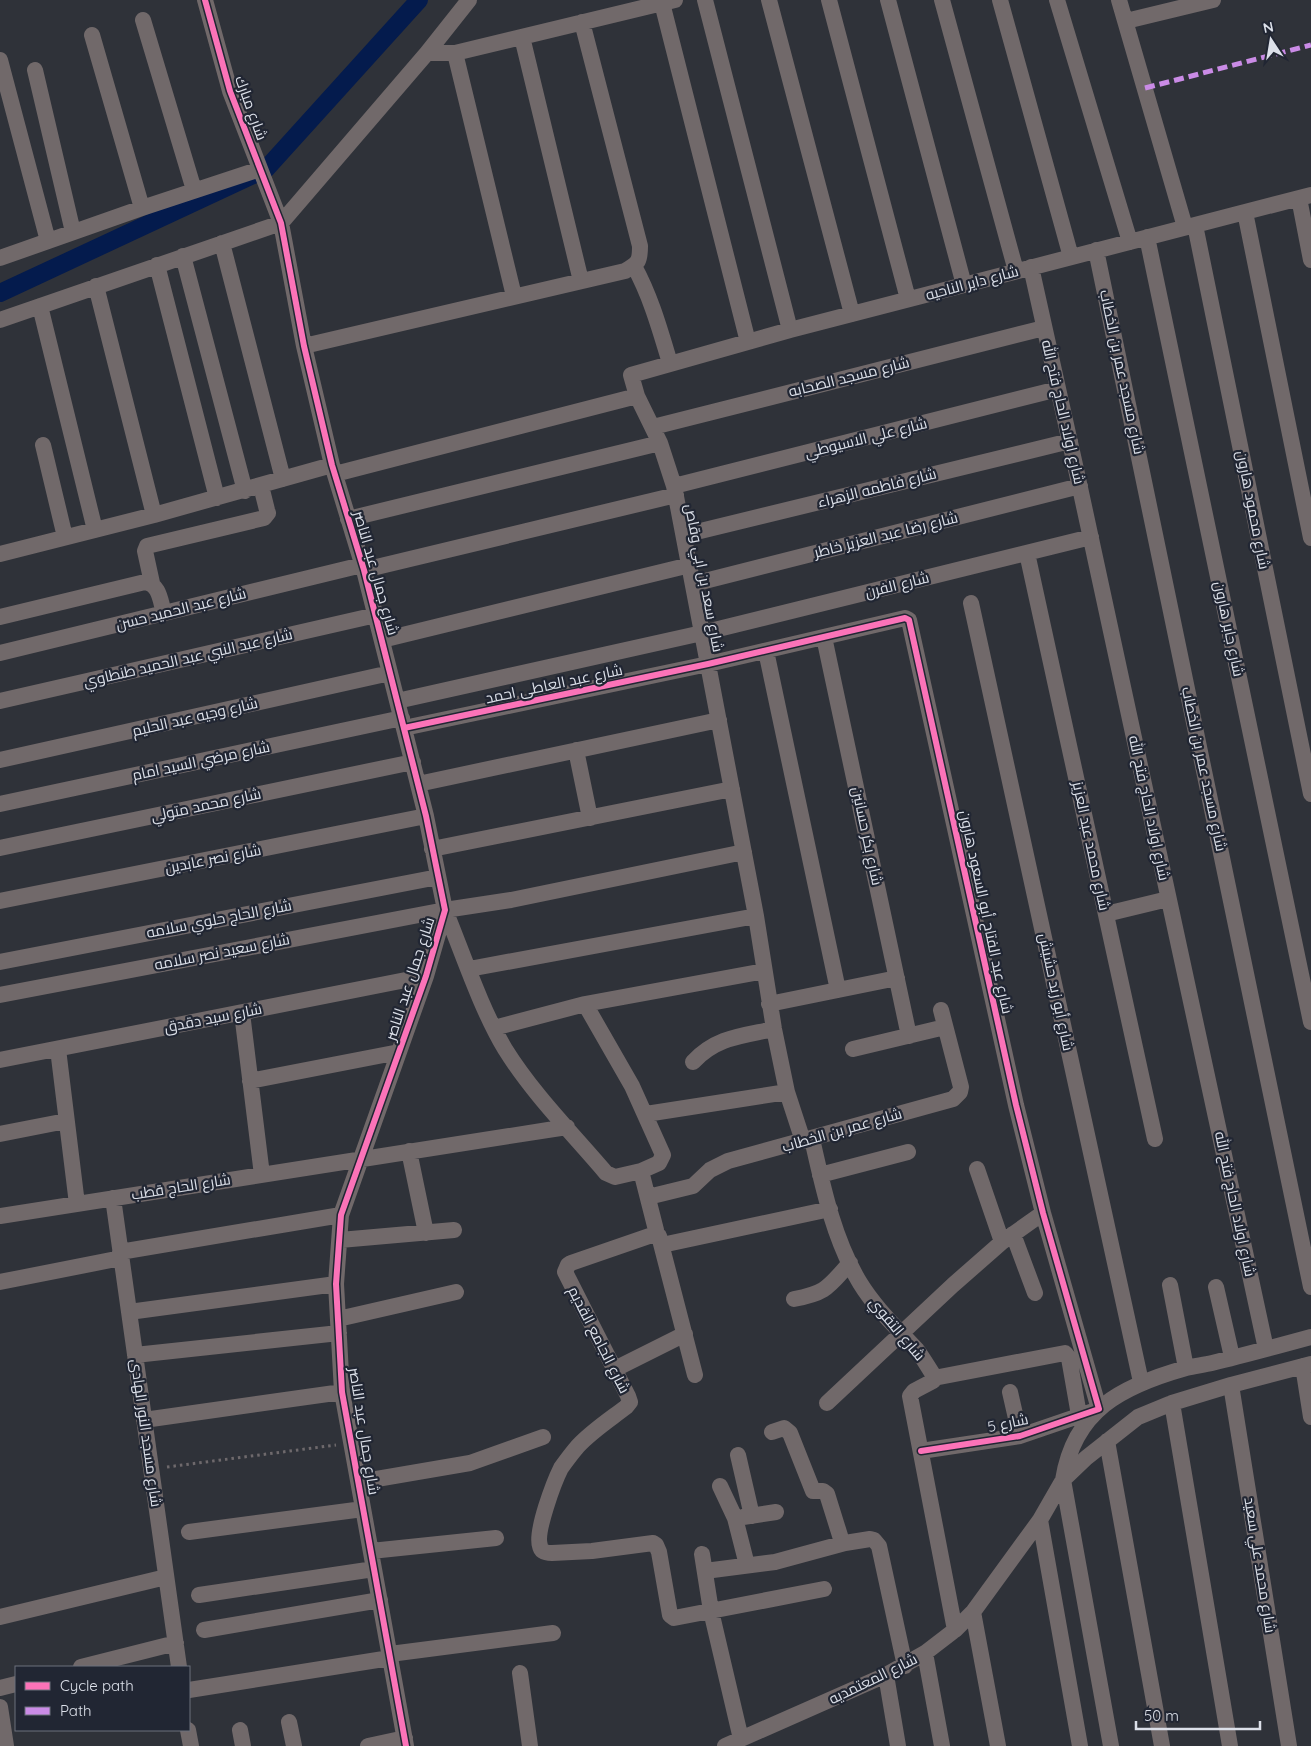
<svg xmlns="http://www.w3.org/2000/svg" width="1311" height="1746" font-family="Quicksand,Cairo,sans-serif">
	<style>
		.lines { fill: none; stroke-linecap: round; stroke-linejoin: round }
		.canal { stroke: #041b4d; stroke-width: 18 }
		.path { stroke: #6e696c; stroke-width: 3; stroke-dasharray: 2.5 4; stroke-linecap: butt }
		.minor { stroke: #71696a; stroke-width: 16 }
		.quiet { stroke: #ca8be6; stroke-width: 5; stroke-dasharray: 10 5; stroke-linecap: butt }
		.cycleway-casing { stroke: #212633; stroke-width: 9 }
		.cycleway { stroke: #fb73b8; stroke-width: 6 }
		.labels { text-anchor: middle; stroke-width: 4.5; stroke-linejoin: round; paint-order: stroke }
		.street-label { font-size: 15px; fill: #dce0e9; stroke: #212633 }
	</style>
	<rect width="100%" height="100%" fill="#2f3239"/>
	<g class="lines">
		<path class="canal" d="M 0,293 L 266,169 L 419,0"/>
		<path class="path" d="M 167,1467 L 336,1445"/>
		<path class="minor" d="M 205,0 L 230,91 L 281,223 L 304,346 L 332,465 L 364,570 L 390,673 L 426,816 L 445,910 L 426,976 L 341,1215 L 336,1284 L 342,1392 L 406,1746
			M 705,0 L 790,330
			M 769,0 L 852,314
			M 829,0 L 908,299
			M 888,0 L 964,285
			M 942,0 L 1016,271
			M 1000,0 L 1071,257
			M 1057,0 L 1130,242
			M 1119,0 L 1185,227
			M 662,3 L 748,342
			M 143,20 L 194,190
			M 1126,21 L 1213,0
			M 92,35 L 142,208
			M 522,37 L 581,281
			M 427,53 L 455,53 L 675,0
			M 455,53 L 514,296
			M 0,60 L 48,241
			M 35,70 L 73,232
			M 1299,198 L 1311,260
			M 1245,212 L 1311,538
			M 281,223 L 427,53 L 469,0
			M 1195,225 L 1311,794
			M 1147,237 L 1311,1022
			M 222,243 L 283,479
			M 1096,250 L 1311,1287
			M 183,256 L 245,491
			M 0,258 L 142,208 L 260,169
			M 157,265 L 217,498
			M 634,266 C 651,297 660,330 670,363
			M 1031,267 C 1112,627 1188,988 1266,1349
			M 96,286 L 154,515
			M 40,306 L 95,530
			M 0,320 L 281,223
			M 304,346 L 625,271 C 639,263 640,261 640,246 L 582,22
			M 653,427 L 1044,328
			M 43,445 L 65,537
			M 335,474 L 637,396
			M 674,486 L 1058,389
			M 348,519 L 660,443
			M 684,535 L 1070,441
			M 1027,553 L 1155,1139
			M 0,554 L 154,515 L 332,465
			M 364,570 L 676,495
			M 152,583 L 145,551 L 147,546 L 264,518 L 268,513 L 267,510 L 261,486
			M 693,584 L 1080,486
			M 971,603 L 1141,1382
			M 0,617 L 145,582 C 160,585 160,600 164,613
			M 824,637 L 909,1036
			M 382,640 L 690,565
			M 766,651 L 838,990
			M 0,653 L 362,565
			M 0,701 L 376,615
			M 397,701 L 702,633 L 1091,537
			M 404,728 L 708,664 L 905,618 L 909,620 L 1016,1105 L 1043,1213 L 1099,1409 L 1020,1436 L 921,1451
			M 576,750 L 590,818
			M 0,760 L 390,673
			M 418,784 L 719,720
			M 0,804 L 402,718
			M 0,848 L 413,762
			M 432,849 L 732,789
			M 0,901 L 426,816
			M 445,910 C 463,954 481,1009 505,1049 C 533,1094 572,1133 606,1173 L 615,1177 L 641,1171 L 659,1163 L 663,1155 L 632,1086 L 585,1004
			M 1106,914 L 1168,899
			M 0,962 L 438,877
			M 469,969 L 756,916
			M 0,995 L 445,910 L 511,900 L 744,852
			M 769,1004 L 897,978
			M 242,1013 L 262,1175
			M 494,1028 L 585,1004 L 764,971
			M 58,1049 L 77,1204
			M 853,1049 L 945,1027
			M 0,1060 L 426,976
			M 693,1062 C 716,1037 742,1036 774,1029
			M 250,1081 L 399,1052
			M 646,1114 L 787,1092
			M 0,1134 L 66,1121
			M 812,1139 C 823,1188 834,1240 860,1283 C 876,1309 897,1328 917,1350 C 923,1358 928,1367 934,1376 L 933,1381 L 914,1391 L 910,1396 L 955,1630
			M 803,1141 L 787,1092 L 774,1029 L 756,916 L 674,486 L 660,443 L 637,396 L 631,375 L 790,330 L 1311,195
			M 409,1151 L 426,1233
			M 977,1169 L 1002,1242
			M 641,1171 L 656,1230 L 655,1234 L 571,1263 L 568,1265 L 565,1272 L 628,1396 L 630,1402 L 626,1407 C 609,1420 592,1431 578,1446 C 572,1453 566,1461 561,1468 C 554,1482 535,1532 540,1546 C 541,1552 547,1553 552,1553 L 592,1551 L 653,1543 L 656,1545 L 659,1552 L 670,1615 L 674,1618 L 824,1589
			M 820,1175 L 908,1152
			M 648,1197 L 693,1186 L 710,1170 L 728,1161 L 953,1099 L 960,1092 L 961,1087 L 941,1010
			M 113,1198 L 179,1667
			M 0,1216 L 567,1127
			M 1013,1234 L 1035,1293
			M 659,1236 L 695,1375
			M 340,1240 L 454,1230
			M 662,1245 L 830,1209
			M 120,1252 L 341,1215
			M 0,1282 L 121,1258
			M 1170,1285 L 1186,1368
			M 1216,1287 L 1232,1357
			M 794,1299 C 827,1293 828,1287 850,1263
			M 129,1312 L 336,1284
			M 338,1319 L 456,1292
			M 135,1355 L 339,1333
			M 1303,1366 L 1311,1417
			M 615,1369 L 685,1334
			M 934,1378 L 1065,1353 L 1069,1358 L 1079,1415
			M 1231,1385 L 1289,1746
			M 1010,1392 L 1020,1436
			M 827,1403 L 953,1285 L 1002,1242 L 1043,1213
			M 1172,1403 L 1230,1746
			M 144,1420 L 342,1392
			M 772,1432 L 784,1428 L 790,1433 L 813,1491 L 823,1491 L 827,1494 L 842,1542 L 845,1543 L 870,1539 L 874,1540 L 879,1546 L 905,1666
			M 1107,1441 L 1162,1746
			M 738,1455 L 752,1516
			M 359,1482 L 470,1463 L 543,1437
			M 720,1486 L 735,1518 L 747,1565
			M 743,1517 L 776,1512
			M 1040,1520 L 1080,1746
			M 189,1532 L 363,1509
			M 371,1551 L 496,1538
			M 702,1554 L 711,1611 L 741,1739
			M 705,1571 L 775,1562 L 845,1543
			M 199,1595 L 374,1569
			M 973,1612 L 998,1746
			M 0,1617 L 166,1577
			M 204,1630 L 380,1600
			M 925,1653 L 942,1746
			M 390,1654 L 553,1633
			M 81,1667 L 176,1643
			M 520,1673 L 530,1746
			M 886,1675 L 898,1746
			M 0,1688 L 16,1684
			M 189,1690 L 390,1658
			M 0,1707 L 6,1746
			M 289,1722 L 294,1746
			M 188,1730 L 191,1746
			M 240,1730 L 243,1746
			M 368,1746 L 405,1738
			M 725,1746 L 886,1675 L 925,1653 L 955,1630 L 973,1612 L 1040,1520 L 1063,1480 L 1086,1458 L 1138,1417 L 1172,1403 L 1231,1385 L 1311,1364
			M 1111,1746 L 1063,1480 C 1074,1410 1122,1386 1186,1368 C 1194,1366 1203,1365 1212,1363 C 1245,1355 1278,1346 1311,1337"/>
		<path class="quiet" d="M 1145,88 L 1311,45"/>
		<defs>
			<path id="cycleway" d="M 205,0 L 230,91 L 281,223 L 304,346 L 332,465 L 364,570 L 390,673 L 426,816 L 445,910 L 426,976 L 341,1215 L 336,1284 L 342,1392 L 406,1746
				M 404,728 L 708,664 L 905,618 L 909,620 L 1016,1105 L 1043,1213 L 1099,1409 L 1020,1436 L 921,1451"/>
		</defs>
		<use href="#cycleway" class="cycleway-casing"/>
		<use href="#cycleway" class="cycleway"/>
	</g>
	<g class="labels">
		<g class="street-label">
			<text transform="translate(251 108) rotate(70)" y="5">شارع مبارك</text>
			<text transform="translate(972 283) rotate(-15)" y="5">شارع داير الناحيه</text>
			<text transform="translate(1122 372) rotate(78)" y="5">شارع مسجد عمر بن الخطاب</text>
			<text transform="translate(849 377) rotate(-14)" y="5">شارع مسجد الصحابه</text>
			<text transform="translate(1063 412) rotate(77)" y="5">شارع اولاد الحاج فتح الله</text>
			<text transform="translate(866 438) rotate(-14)" y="5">شارع علي الاسيوطي</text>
			<text transform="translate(877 488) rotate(-14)" y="5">شارع فاطمه الزهراء</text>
			<text transform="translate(1253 510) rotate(79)" y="5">شارع محمود هارون</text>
			<text transform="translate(886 535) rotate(-14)" y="5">شارع رضا عبد العزيز خاطر</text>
			<text transform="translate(376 573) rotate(74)" y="5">شارع جمال عبد الناصر</text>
			<text transform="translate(704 578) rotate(79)" y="5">شارع سعد بن ابي وقاص</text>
			<text transform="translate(897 585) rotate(-14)" y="5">شارع الفرن</text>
			<text transform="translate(181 609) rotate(-14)" y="5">شارع عبد الحميد حسن</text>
			<text transform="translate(1229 629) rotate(78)" y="5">شارع جابر هارون</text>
			<text transform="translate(188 658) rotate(-13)" y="5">شارع عبد النبي عبد الحميد طنطاوي</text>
			<text transform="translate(554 684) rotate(-12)" y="5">شارع عبد العاطى احمد</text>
			<text transform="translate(195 717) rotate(-13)" y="5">شارع وجيه عبد الحليم</text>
			<text transform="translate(201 761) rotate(-12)" y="5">شارع مرضي السيد امام</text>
			<text transform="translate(1204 769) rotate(78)" y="5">شارع مسجد عمر بن الخطاب</text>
			<text transform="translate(206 805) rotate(-12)" y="5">شارع محمد متولي</text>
			<text transform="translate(1149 808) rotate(78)" y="5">شارع اولاد الحاج فتح الله</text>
			<text transform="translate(867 836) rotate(78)" y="5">شارع بكر حسانين</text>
			<text transform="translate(1091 846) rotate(78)" y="5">شارع محمد عبد العزيز</text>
			<text transform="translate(213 859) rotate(-11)" y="5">شارع نصر عابدين</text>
			<text transform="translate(986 912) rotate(78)" y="5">شارع عبد الفتاح أبو السعود هارون</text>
			<text transform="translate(219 919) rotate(-11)" y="5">شارع الحاج حلوي سلامه</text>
			<text transform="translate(222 952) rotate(-11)" y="5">شارع سعيد نصر سلامه</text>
			<text transform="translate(410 979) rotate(-72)" y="5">شارع جمال عبد الناصر</text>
			<text transform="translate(1056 992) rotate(78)" y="5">شارع أبو زيد حشيش</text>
			<text transform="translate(213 1018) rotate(-11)" y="5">شارع سيد دقدق</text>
			<text transform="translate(842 1130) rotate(-16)" y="5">شارع عمر بن الخطاب</text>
			<text transform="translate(181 1187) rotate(-9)" y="5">شارع الحاج قطب</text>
			<text transform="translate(1235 1204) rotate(78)" y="5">شارع اولاد الحاج فتح الله</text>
			<text transform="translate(897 1329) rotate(50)" y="5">شارع التقوي</text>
			<text transform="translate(599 1340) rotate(63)" y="5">شارع الجامع القديم</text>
			<text transform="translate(1008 1423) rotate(-12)" y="5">شارع 5</text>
			<text transform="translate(364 1431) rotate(81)" y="5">شارع جمال عبد الناصر</text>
			<text transform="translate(146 1433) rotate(82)" y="5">شارع مسجد النور الهادى</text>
			<text transform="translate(1260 1565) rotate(81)" y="5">شارع محمد علي سعيد</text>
			<text transform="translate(873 1679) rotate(-26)" y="5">شارع المعتمديه</text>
		</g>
	</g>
	<rect x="15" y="1666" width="175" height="65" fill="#212633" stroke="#6c707c"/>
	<rect x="25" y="1682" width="25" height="8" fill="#fb73b8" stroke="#6c707c"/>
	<text x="60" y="1691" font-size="15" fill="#dce0e9">Cycle path</text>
	<rect x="25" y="1707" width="25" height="8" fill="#ca8be6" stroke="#6c707c"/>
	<text x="60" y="1716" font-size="15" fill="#dce0e9">Path</text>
	<g transform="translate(1271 40) rotate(348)" stroke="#212633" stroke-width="4" paint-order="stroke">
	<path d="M0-4L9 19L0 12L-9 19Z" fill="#dce0e9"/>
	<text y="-8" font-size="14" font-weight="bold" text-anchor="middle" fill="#dce0e9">N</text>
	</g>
	<path d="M1136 1721v8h124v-8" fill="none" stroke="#dce0e9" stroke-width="2.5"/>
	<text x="1144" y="1721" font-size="15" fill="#dce0e9" stroke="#212633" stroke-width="4" paint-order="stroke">50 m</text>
</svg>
